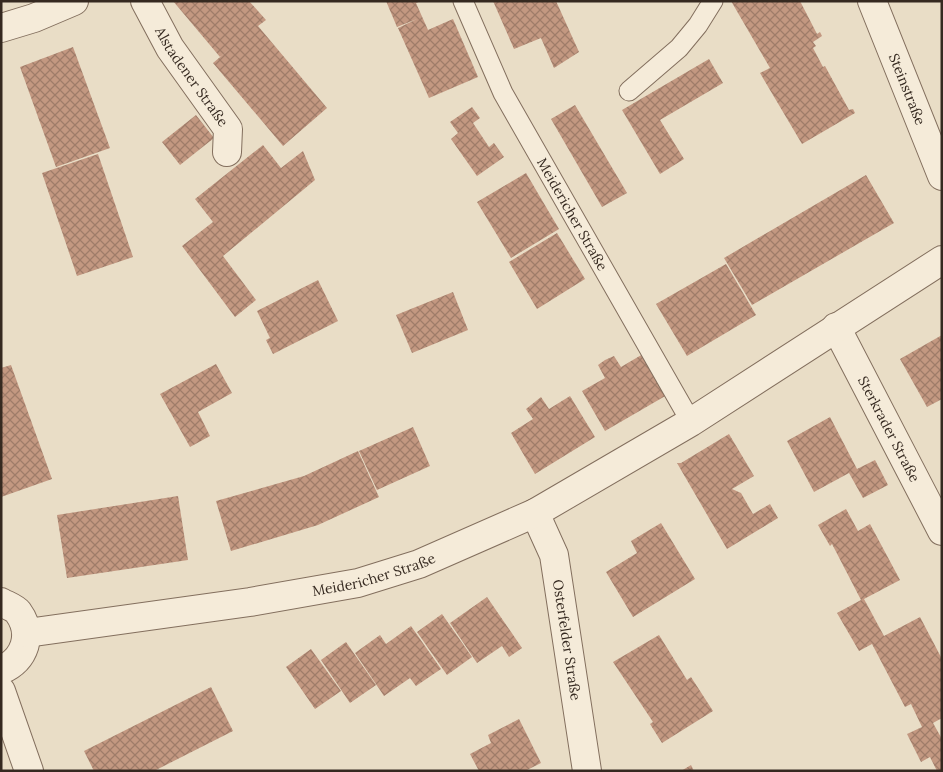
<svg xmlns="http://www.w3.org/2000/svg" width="943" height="772" font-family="Lora,serif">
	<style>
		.building { fill: url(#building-cross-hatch) }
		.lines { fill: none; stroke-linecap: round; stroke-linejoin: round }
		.lane-casing { stroke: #836f5e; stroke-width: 21 }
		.street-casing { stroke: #836f5e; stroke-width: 30 }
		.lane { stroke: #f5ebd9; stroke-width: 19 }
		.street { stroke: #f5ebd9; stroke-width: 28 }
		.labels { text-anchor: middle; stroke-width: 5; stroke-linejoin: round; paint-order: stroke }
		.street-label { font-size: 14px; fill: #352920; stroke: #f1e8d5 }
	</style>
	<defs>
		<pattern id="building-cross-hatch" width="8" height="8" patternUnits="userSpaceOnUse" patternTransform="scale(1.25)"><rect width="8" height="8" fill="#c39881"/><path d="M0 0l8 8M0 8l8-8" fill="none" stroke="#9f7c69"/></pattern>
	</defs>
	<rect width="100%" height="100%" fill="#e9ddc6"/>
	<path class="building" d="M 173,1 L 249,1 L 266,20 L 258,26 L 327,108 L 283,146 L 213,63 L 250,32 L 220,57 Z
		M 386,1 L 421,1 L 416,3 L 428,30 L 453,19 L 478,77 L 429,98 L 398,28 L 417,19 L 397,27 Z
		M 493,1 L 556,1 L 579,52 L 554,68 L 541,38 L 514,49 Z
		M 731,1 L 800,1 L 817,34 L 820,32 L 822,36 L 813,42 L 816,46 L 813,48 L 823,67 L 825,66 L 849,110 L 853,109 L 855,113 L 802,144 L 760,73 L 770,68 Z
		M 73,47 L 110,148 L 56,167 L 20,67 Z
		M 709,59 L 723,83 L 660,120 L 684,159 L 660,174 L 622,110 Z
		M 575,105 L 627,193 L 602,207 L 551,119 Z
		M 472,107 L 480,118 L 473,123 L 489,147 L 494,143 L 504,157 L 477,176 L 451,139 L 458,133 L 450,122 Z
		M 196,115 L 214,138 L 180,165 L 162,142 Z
		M 263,145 L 281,168 L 303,151 L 315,180 L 223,256 L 256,300 L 235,317 L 182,246 L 213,222 L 195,199 Z
		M 98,154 L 133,257 L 77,276 L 42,173 Z
		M 526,173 L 559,229 L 511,258 L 477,202 Z
		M 866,175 L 894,223 L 752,305 L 724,258 Z
		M 557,233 L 585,279 L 537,309 L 509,262 Z
		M 726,264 L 756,315 L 687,356 L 656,304 Z
		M 318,280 L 338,321 L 273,354 L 266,340 L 270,338 L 257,311 Z
		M 453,292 L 468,330 L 412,353 L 396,315 Z
		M 942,335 L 942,399 L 927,407 L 900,359 Z
		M 643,354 L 667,395 L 605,431 L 582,391 L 605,378 L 598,365 L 605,360 L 614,356 L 621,367 Z
		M 216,364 L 232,393 L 198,412 L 210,436 L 190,447 L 160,394 Z
		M 11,365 L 52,479 L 1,497 L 1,368 Z
		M 570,396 L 595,437 L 535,474 L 511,433 L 533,419 L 526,409 L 541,397 L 549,409 Z
		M 830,417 L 857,469 L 875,460 L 888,485 L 863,498 L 849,473 L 814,492 L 787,441 Z
		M 413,427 L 430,466 L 377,490 L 359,451 Z
		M 729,434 L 754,476 L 732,489 L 741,493 L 753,514 L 770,504 L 778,518 L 727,549 L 677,463 L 681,463 Z
		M 358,451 L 379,497 L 318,525 L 231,551 L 216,501 L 304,476 Z
		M 178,496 L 188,560 L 67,578 L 57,515 Z
		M 846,509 L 858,531 L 870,524 L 900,580 L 864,599 L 884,636 L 920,617 L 942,659 L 942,718 L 933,723 L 942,739 L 942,771 L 937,771 L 930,757 L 921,762 L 907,734 L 922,727 L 911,704 L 905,707 L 872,644 L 859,651 L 837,613 L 861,600 L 832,544 L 830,546 L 818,525 Z
		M 661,523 L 695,579 L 633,617 L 606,572 L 637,553 L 631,541 Z
		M 487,597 L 522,648 L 509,657 L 502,646 L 477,663 L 450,623 Z
		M 442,614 L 472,657 L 447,675 L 417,632 Z
		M 411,626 L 441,669 L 416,686 L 410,678 L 384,696 L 355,653 L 380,635 L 386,644 Z
		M 659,635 L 687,680 L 691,677 L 713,711 L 662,743 L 650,724 L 653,722 L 613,662 Z
		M 346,642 L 376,685 L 350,703 L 321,660 Z
		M 311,649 L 341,691 L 315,709 L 286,667 Z
		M 211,687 L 233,731 L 154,771 L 94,771 L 84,751 Z
		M 519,719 L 541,763 L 525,771 L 479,771 L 470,754 L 491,743 L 488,735 Z
		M 691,765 L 694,771 L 681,771 Z"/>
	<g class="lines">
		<defs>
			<g id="lane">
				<path id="s1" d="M 463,1 L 503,93 L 691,422"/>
				<path d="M 629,91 L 679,48 L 698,25 L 713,1"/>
			</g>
			<g id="street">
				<path id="s2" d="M 145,1 L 170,48 L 228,129 L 227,152"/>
				<path id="s3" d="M 872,1 L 942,176"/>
				<path d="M 1,28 L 34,18 L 74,1"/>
				<path id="s4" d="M 836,327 L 942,531"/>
				<path id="s5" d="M 535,513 L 554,555 L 587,771"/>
				<path d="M 1,602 C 6,605 15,608 18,612 C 34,634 25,660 1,670"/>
				<path id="s6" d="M 27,633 L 250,602 L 358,583 L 419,564 L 535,513 L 691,422 L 942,260"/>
				<path d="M 1,691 L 29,771"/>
			</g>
		</defs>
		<use href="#lane" class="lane-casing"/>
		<use href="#street" class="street-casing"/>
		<use href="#lane" class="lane"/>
		<use href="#street" class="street"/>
	</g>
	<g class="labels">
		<g class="street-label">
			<text dy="5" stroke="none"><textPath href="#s2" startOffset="89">Alstadener Straße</textPath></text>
			<text dy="5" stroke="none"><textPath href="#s3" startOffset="95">Steinstraße</textPath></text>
			<text dy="5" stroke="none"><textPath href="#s1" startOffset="240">Meidericher Straße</textPath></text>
			<text dy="5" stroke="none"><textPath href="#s4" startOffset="115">Sterkrader Straße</textPath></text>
			<text dy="5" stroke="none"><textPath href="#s6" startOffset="352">Meidericher Straße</textPath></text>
			<text dy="5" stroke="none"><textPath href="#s5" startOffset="132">Osterfelder Straße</textPath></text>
		</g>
	</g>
	<rect width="943" height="772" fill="none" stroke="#352920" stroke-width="5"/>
</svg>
